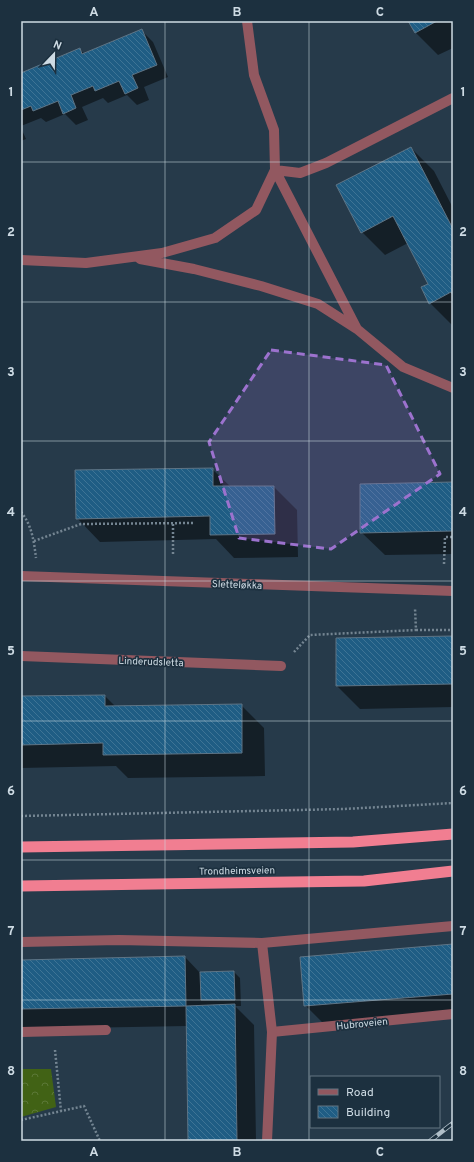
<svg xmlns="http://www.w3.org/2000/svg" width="474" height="1162" font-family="Overpass,sans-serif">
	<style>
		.park { fill: url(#park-crowns) }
		.shadow { fill: #0007 }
		.building { fill: url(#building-back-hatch); stroke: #5e7485 }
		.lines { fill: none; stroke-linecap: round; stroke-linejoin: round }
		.path { stroke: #748592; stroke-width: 2.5; stroke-dasharray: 2 2; stroke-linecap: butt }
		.service { stroke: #925860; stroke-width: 10 }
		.minor { stroke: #925860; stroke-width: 10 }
		.trunk { stroke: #f17e91; stroke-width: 11 }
		.rail-casing { stroke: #b0bec8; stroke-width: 4.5 }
		.rail { stroke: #1c303f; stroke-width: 3; stroke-dasharray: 9; stroke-linecap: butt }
		.marked { fill: #9c72ce; fill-opacity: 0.2; stroke: #9c72ce; stroke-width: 3; stroke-dasharray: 8 5; stroke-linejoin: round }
		.grid { fill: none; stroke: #cedbe4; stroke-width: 1; stroke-opacity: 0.55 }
		.labels { text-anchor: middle; stroke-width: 3.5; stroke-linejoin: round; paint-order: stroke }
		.street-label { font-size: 10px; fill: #cedbe4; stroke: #1c303f }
		.neatline { fill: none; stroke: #cedbe4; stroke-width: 1.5 }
		.grid-label { font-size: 13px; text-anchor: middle; font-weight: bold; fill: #cedbe4 }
	</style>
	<defs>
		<pattern id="park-crowns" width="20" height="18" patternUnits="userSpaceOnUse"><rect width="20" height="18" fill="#416215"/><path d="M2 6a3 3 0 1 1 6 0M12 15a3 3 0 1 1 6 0" fill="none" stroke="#5b7837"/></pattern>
		<pattern id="building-back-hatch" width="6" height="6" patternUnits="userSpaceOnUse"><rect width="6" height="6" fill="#1f5d84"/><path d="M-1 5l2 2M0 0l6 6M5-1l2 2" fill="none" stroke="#3e7495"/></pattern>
	</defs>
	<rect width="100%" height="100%" fill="#263a4a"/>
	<path class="park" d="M 21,1069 L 51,1069 L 56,1107 L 21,1117 Z"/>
	<path class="shadow" d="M 410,21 L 453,21 L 453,48 L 438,55 L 415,32 Z
		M 141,30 L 153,42 L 168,77 L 144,87 L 149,100 L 137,105 L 127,95 L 108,103 L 103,98 L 82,107 L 88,120 L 76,125 L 65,114 L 46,122 L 41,118 L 21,126 L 21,72 L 22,74 L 80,49 L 84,54 Z
		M 21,128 L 26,139 L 21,141 Z
		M 411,148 L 434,171 L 453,208 L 453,326 L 430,303 L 429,284 L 408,243 L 385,255 L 362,232 Z
		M 212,469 L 231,487 L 274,487 L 297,510 L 298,557 L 234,558 L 216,539 L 100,542 L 77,518 Z
		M 453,483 L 453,554 L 385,555 L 361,532 Z
		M 453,637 L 453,707 L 360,709 L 337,686 Z
		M 105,696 L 116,707 L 241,705 L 264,728 L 265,776 L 128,778 L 116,766 L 21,768 L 21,697 Z
		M 453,945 L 453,1015 L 325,1025 L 305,1005 Z
		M 185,957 L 201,974 L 234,972 L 240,978 L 241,1006 L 235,1006 L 254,1025 L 256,1141 L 189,1141 L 187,1026 L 21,1029 L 21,961 Z"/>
	<path class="building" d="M 408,21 L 437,21 L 415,33 Z
		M 142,29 L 157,65 L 132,75 L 138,88 L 125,94 L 119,81 L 95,91 L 93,86 L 71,95 L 76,108 L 63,114 L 58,101 L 33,111 L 31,106 L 21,110 L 21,73 L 80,48 L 82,54 Z
		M 411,147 L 453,229 L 453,295 L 451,292 L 429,304 L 421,287 L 428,284 L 393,216 L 361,233 L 336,185 Z
		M 213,468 L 213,486 L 274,486 L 275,534 L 210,535 L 210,516 L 76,519 L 75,470 Z
		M 453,482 L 453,531 L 360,533 L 360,484 Z
		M 453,636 L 453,684 L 336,686 L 336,638 Z
		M 105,695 L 105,706 L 242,704 L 242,753 L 103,755 L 103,743 L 21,745 L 21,696 Z
		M 453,944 L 453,994 L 304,1006 L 300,957 Z
		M 185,956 L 186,1006 L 21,1009 L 21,960 Z
		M 234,971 L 235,1000 L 201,1000 L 200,972 Z
		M 235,1004 L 237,1141 L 188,1141 L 186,1006 Z"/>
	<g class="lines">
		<path class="path" d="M 21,512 C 32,525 34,542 36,558
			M 173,524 L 173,555
			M 34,541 L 81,524 L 193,523
			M 444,564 L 445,537 L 453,537
			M 416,630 L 453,630
			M 294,652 L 310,635 L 416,630 L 415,608
			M 21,816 L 344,809 L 453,803
			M 55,1050 L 61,1111
			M 21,1120 L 84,1106 L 100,1141"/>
		<path class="service" d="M 247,21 L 254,75 L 274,130 L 275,170 L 357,329 L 403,367 L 453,388
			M 275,170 L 300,173 L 326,163 L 453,98
			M 140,259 L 194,269 L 261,286 L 318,304 L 357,329
			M 21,260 L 86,263 L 162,253 L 215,238 L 256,210 L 275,170
			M 21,942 L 119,940 L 262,943 L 453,926
			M 21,1032 L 106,1030
			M 272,1032 L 453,1014"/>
		<path class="minor" d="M 21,576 L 453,591
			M 21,656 L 281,666
			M 262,943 L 272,1032 L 267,1141"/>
		<path class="trunk" d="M 21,847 L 353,842 L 453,834
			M 21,886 L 364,881 L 453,871"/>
		<defs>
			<path id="rail" d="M 430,1141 L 453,1123"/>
		</defs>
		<use href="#rail" class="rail-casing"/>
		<use href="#rail" class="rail"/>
	</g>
	<path class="marked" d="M 271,350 L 386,365 L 440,474 L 331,549 L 239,538 L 209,442 Z"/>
	<path class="grid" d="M 165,21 L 165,1141M 309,21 L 309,1141M 21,162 L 453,162M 21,302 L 453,302M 21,441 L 453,441M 21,581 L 453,581M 21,721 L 453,721M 21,860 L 453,860M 21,1000 L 453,1000"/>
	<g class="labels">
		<g class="street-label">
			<text transform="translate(237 584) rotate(2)" y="4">Sletteløkka</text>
			<text transform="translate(151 661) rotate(2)" y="4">Linderudsletta</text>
			<text transform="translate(237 870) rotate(-1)" y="4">Trondheimsveien</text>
			<text transform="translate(362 1023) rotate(-6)" y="4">Hubroveien</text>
		</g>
	</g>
	<rect width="474" height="1162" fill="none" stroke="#1c303f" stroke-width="44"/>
	<rect x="310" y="1076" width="130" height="52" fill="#1c303f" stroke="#637481"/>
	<rect x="318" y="1089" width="20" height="6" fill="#925860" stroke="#637481"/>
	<text x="346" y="1096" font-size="12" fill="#cedbe4">Road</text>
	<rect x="318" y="1106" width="20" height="12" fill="url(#building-back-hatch)" stroke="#637481"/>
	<text x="346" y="1116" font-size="12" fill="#cedbe4">Building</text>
	<g transform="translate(54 54) rotate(22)" stroke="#1c303f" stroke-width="3" paint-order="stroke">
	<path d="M0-3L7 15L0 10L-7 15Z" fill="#cedbe4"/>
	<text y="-6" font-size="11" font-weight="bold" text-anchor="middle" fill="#cedbe4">N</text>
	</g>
	<rect x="22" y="22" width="430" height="1118" class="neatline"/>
	<g class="grid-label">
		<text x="94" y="16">A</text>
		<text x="237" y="16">B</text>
		<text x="380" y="16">C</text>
		<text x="11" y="96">1</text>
		<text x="463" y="96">1</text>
		<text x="11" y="236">2</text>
		<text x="463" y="236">2</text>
		<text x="11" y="376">3</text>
		<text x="463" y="376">3</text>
		<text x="11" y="516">4</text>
		<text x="463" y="516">4</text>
		<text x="11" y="655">5</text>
		<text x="463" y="655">5</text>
		<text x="11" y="795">6</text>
		<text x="463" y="795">6</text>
		<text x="11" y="935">7</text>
		<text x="463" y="935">7</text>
		<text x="11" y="1075">8</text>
		<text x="463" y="1075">8</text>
		<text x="94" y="1156">A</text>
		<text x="237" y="1156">B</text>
		<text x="380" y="1156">C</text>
	</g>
</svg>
